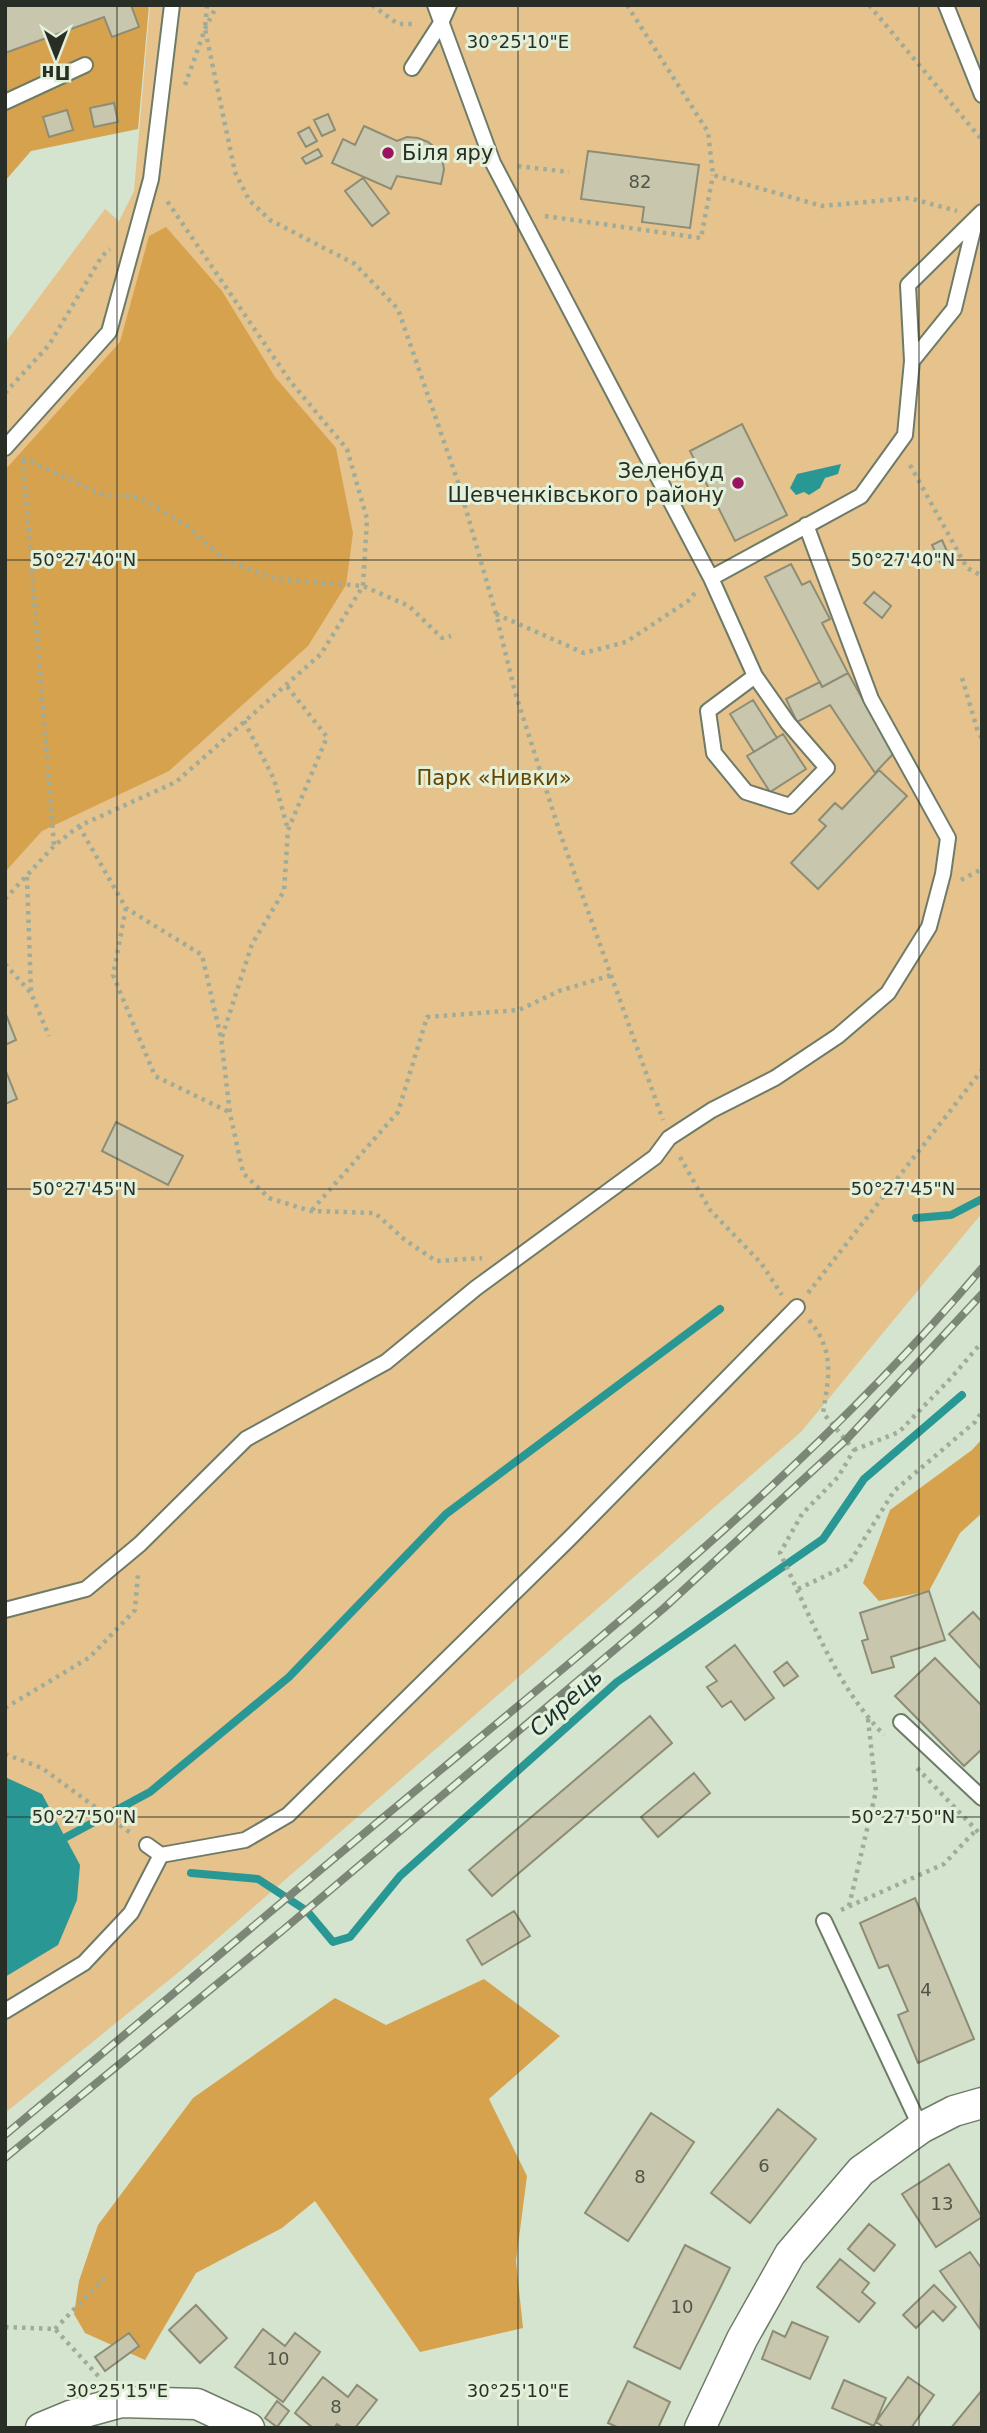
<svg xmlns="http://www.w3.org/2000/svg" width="987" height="2433" font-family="'DejaVu Sans',sans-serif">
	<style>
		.green { fill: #e6c28c }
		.forest { fill: #d7a24d }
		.water { fill: #299894 }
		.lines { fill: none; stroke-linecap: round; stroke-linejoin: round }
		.stream { stroke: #299894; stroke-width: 8 }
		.building { fill: #c8c7ae; stroke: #8d8d75; stroke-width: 2 }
		.service-casing { stroke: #6e7b67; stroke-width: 18 }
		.minor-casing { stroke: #6e7b67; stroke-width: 33 }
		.path { stroke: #a0ac9a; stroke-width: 4.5; stroke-dasharray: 3.5 5; stroke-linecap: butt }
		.service { stroke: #fff; stroke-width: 14 }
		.minor { stroke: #fff; stroke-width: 30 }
		.rail-casing { stroke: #7c8677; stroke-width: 8 }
		.rail { stroke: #e3f1db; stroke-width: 5; stroke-dasharray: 16; stroke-linecap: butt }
		.ticks { fill: none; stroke: #282e25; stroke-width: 2; stroke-opacity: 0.45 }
		.poi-dot { fill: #9b1263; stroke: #e3f1db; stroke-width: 2.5 }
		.labels { text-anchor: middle; stroke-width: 6; stroke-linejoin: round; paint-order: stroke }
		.number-label { font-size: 18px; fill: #505447 }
		.poi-label { font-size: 21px; fill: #282e25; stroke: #e3f1db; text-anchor: start }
		.park-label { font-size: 21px; fill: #684600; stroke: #e3f1db }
		.water-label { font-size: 23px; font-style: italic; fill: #18302f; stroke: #e3f1db }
		.ticks-label { font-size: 18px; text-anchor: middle; fill: #282e25; stroke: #e3f1db; stroke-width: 6; stroke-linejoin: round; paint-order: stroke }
	</style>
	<rect width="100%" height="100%" fill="#d5e4ce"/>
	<path class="green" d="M 150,5 L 982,5 L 982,1213 L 801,1432 L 180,1971 L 5,2113 L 5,343 L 105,209 L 119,221 L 134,191 Z"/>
	<path class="forest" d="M 5,5 L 149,5 L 138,129 L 31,151 L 5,181 Z
		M 166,227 L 222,291 L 275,377 L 336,448 L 353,533 L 346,585 L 308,646 L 169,771 L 42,831 L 5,872 L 5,470 L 120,342 L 149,236 Z
		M 982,1439 L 982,1513 L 960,1533 L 929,1591 L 879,1601 L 863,1583 L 890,1510 L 972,1450 Z
		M 484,1979 L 560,2036 L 489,2099 L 527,2176 L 516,2261 L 523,2328 L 420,2352 L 315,2201 L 282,2228 L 196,2273 L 145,2360 L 85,2333 L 74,2314 L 79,2281 L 98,2225 L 193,2098 L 335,1998 L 386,2025 Z"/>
	<path class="water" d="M 841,464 L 838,474 L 825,478 L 820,488 L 809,495 L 804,492 L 796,495 L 790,488 L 797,474 Z
		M 5,1777 L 42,1794 L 80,1865 L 77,1900 L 58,1945 L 5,1977 Z"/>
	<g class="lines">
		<path class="stream" d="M 916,1218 L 951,1215 L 982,1199
			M 57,1842 L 150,1792 L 289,1677 L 446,1514 L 720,1309
			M 191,1873 L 258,1879 L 307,1911 L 333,1942 L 350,1937 L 400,1876 L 617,1682 L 823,1539 L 864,1479 L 962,1395"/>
	</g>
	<path class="building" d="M 5,5 L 131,5 L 139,27 L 112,37 L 104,17 L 5,53 Z
		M 114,103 L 118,122 L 94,127 L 90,108 Z
		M 67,110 L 73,130 L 49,137 L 43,117 Z
		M 328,114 L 335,130 L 322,136 L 314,120 Z
		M 364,126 L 397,141 L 407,137 L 418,138 L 428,142 L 437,149 L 442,158 L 444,169 L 441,184 L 397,176 L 391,189 L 332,163 L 343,139 L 355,145 Z
		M 309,127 L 317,141 L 306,147 L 298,133 Z
		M 318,149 L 322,156 L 306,164 L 302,158 Z
		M 588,151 L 699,165 L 690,228 L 642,222 L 644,207 L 581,199 Z
		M 363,178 L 389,213 L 372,226 L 345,191 Z
		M 742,424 L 787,515 L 735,541 L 690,451 Z
		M 942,540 L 950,558 L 940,562 L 932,545 Z
		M 791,564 L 802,585 L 810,581 L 830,619 L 822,623 L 848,673 L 822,687 L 765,577 Z
		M 874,592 L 891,606 L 882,618 L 864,603 Z
		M 848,673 L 893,754 L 875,773 L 830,705 L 797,722 L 786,699 L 820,682 L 822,687 Z
		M 753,700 L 777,738 L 754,752 L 730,714 Z
		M 783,734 L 806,769 L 770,792 L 747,756 Z
		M 879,770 L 907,796 L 818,889 L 791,863 L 826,826 L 819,820 L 835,803 L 842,809 Z
		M 5,1012 L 16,1040 L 5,1045 Z
		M 5,1069 L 17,1099 L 5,1104 Z
		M 116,1122 L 183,1156 L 168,1185 L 102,1151 Z
		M 929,1591 L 945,1640 L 891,1657 L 894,1667 L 872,1673 L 862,1641 L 868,1639 L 860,1613 Z
		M 973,1612 L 982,1622 L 982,1670 L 949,1634 Z
		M 735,1645 L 774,1698 L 745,1720 L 731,1701 L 722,1707 L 707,1687 L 717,1681 L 706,1667 Z
		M 935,1658 L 982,1706 L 982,1749 L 964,1766 L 895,1696 Z
		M 787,1662 L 798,1676 L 784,1686 L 774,1672 Z
		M 650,1716 L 672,1743 L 492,1896 L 469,1870 Z
		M 694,1773 L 710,1793 L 658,1837 L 641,1817 Z
		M 915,1898 L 974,2039 L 918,2063 L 898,2015 L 908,2011 L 888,1965 L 879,1968 L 860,1923 Z
		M 514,1911 L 530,1936 L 482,1965 L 467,1940 Z
		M 778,2109 L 816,2139 L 750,2223 L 711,2193 Z
		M 651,2113 L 694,2142 L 628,2241 L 585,2213 Z
		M 949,2164 L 982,2217 L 936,2247 L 902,2194 Z
		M 869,2224 L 895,2245 L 874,2271 L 848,2249 Z
		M 685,2245 L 730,2268 L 680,2369 L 634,2347 Z
		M 970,2252 L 982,2269 L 980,2329 L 940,2271 Z
		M 840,2259 L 869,2283 L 862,2292 L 875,2303 L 859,2322 L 817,2287 Z
		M 934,2285 L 956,2307 L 943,2321 L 933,2311 L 916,2328 L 903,2315 Z
		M 196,2305 L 227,2338 L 200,2363 L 169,2330 Z
		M 792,2322 L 828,2337 L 810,2379 L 762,2359 L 773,2331 L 785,2337 Z
		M 263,2329 L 285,2346 L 295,2333 L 320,2352 L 283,2402 L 235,2367 Z
		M 129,2333 L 139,2346 L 105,2371 L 95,2357 Z
		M 323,2377 L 348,2397 L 357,2385 L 377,2400 L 355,2428 L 343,2428 L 337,2424 L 334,2428 L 313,2428 L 295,2413 Z
		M 908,2377 L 934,2395 L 911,2428 L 885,2428 L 876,2422 Z
		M 844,2380 L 886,2398 L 874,2426 L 832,2408 Z
		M 628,2381 L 670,2402 L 658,2428 L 619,2428 L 608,2423 Z
		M 982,2390 L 982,2428 L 951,2428 Z
		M 277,2401 L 289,2411 L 277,2427 L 265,2418 Z"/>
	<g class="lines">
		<defs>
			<path id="service" d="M 435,5 L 493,163 L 711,578 L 861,496 L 905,435 L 912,361 L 908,285 L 982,212
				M 946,5 L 982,95
				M 412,68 L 441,23 L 449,5
				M 5,102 L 85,65
				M 912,361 L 954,309 L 976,218
				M 5,448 L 109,332 L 151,179 L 172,5
				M 711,578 L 755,676 L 708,711 L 714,753 L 746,792 L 790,806 L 827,768 L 788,723 L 755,676
				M 5,1610 L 86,1589 L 140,1544 L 246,1439 L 386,1362 L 476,1288 L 655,1157 L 669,1138 L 712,1110 L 775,1078 L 838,1036 L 888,993 L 929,927 L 943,874 L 948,838 L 871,699 L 806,525
				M 901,1722 L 982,1798
				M 147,1845 L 161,1855 L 245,1840 L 288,1815 L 570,1538 L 797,1307
				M 824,1921 L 921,2128
				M 5,2011 L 84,1963 L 131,1913 L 161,1855"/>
			<path id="minor" d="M 41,2428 L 70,2416 L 121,2402 L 197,2404 L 249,2428
				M 700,2428 L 742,2339 L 790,2254 L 861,2171 L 921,2128 L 954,2111 L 982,2103"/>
		</defs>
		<use href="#service" class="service-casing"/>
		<use href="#minor" class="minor-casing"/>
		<path class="path" d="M 207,5 L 205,29 L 235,172 L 249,200 L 270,220 L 355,264 L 398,309 L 459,485 L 496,614 L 515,692 L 560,833 L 663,1120
			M 372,5 L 398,24 L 416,24
			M 627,5 L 708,132 L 713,175 L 822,206 L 909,198 L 957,211
			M 869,5 L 982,140
			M 185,85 L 205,29 L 217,5
			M 518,166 L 569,172
			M 545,216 L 701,238 L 713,175
			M 5,393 L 49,345 L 102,256 L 110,249
			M 23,458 L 104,495 L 139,497 L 186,525 L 225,560 L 275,579 L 363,586 L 409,606 L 442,638 L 451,636
			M 23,460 L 54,845
			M 910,465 L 967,568 L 982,576
			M 496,614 L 584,653 L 626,642 L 688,601 L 695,593
			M 962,678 L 978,732 L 982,738
			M 244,721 L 274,779 L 288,830
			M 79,826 L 126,908 L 202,955 L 221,1038 L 230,1113 L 243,1173 L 269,1198 L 311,1211 L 375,1213 L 405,1240 L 436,1261 L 482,1258
			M 27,877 L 31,993
			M 961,880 L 982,869
			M 5,899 L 54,846 L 79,826 L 176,782 L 321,654 L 363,586 L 367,519 L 347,449 L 290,381 L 165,198
			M 126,908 L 113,975 L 155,1076 L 229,1112
			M 5,964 L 31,993 L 49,1036
			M 222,1037 L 252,944 L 284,891 L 288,830 L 327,737 L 286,685
			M 680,1157 L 710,1210 L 761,1263 L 782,1295
			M 312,1210 L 398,1112 L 427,1017 L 519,1010 L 559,991 L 612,975
			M 808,1293 L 982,1070
			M 809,1320 C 835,1351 829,1376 823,1413 L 854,1450 L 838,1477 L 802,1514 L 780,1553 C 810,1615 835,1685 884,1735
			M 854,1450 L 899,1432 L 951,1378 L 982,1342
			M 798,1589 L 848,1565 L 894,1491 L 975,1422 L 982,1412
			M 5,1708 L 90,1657 L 135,1610 L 138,1573
			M 5,1754 L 42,1768 L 132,1834
			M 917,1768 L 982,1836
			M 849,1906 L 876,1791 L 868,1719
			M 841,1910 L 944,1864 L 976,1830
			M 5,2327 L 55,2329 L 101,2379
			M 55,2329 L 107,2275"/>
		<use href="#service" class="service"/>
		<use href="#minor" class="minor"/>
		<defs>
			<path id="rail" d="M 5,2135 C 151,2013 296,1889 443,1768 C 632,1612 823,1456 982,1268
				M 5,2158 L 283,1930 L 664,1608 L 846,1440 L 982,1294"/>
		</defs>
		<use href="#rail" class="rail-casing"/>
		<use href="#rail" class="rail"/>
	</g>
	<path class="ticks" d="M 117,5 L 117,2428M 518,5 L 518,2428M 919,5 L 919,2428M 5,560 L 982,560M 5,1189 L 982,1189M 5,1817 L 982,1817"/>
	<g class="poi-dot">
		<circle cx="388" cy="153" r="7"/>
		<circle cx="738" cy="483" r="7"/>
	</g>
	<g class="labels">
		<g class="number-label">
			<text x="640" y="188">82</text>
			<text x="926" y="1996">4</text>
			<text x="764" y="2172">6</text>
			<text x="640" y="2183">8</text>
			<text x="942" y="2210">13</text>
			<text x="682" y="2313">10</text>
			<text x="278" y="2365">10</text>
			<text x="336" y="2413">8</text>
		</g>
		<g class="poi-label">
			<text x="402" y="160">Біля яру</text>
			<text x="724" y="478" text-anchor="end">Зеленбуд<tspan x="724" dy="24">Шевченківського району</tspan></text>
		</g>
		<g class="park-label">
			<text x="494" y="785">Парк «Нивки»</text>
		</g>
		<g class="water-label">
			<text transform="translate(566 1702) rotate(-42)" y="8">Сирець</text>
		</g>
	</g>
	<g class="ticks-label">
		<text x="518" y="48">30°25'10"E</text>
		<text x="903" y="566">50°27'40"N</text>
		<text x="84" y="566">50°27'40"N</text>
		<text x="84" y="1195">50°27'45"N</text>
		<text x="903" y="1195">50°27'45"N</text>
		<text x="84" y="1823">50°27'50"N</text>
		<text x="903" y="1823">50°27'50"N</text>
		<text x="117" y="2397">30°25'15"E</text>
		<text x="518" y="2397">30°25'10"E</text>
	</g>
	<rect width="987" height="2433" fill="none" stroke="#282e25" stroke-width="14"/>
	<g transform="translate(56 56) rotate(180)" stroke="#e3f1db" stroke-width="5" paint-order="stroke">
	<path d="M0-5L12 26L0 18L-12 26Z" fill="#282e25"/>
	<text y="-10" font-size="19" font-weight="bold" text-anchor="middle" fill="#282e25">Пн</text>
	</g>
</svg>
